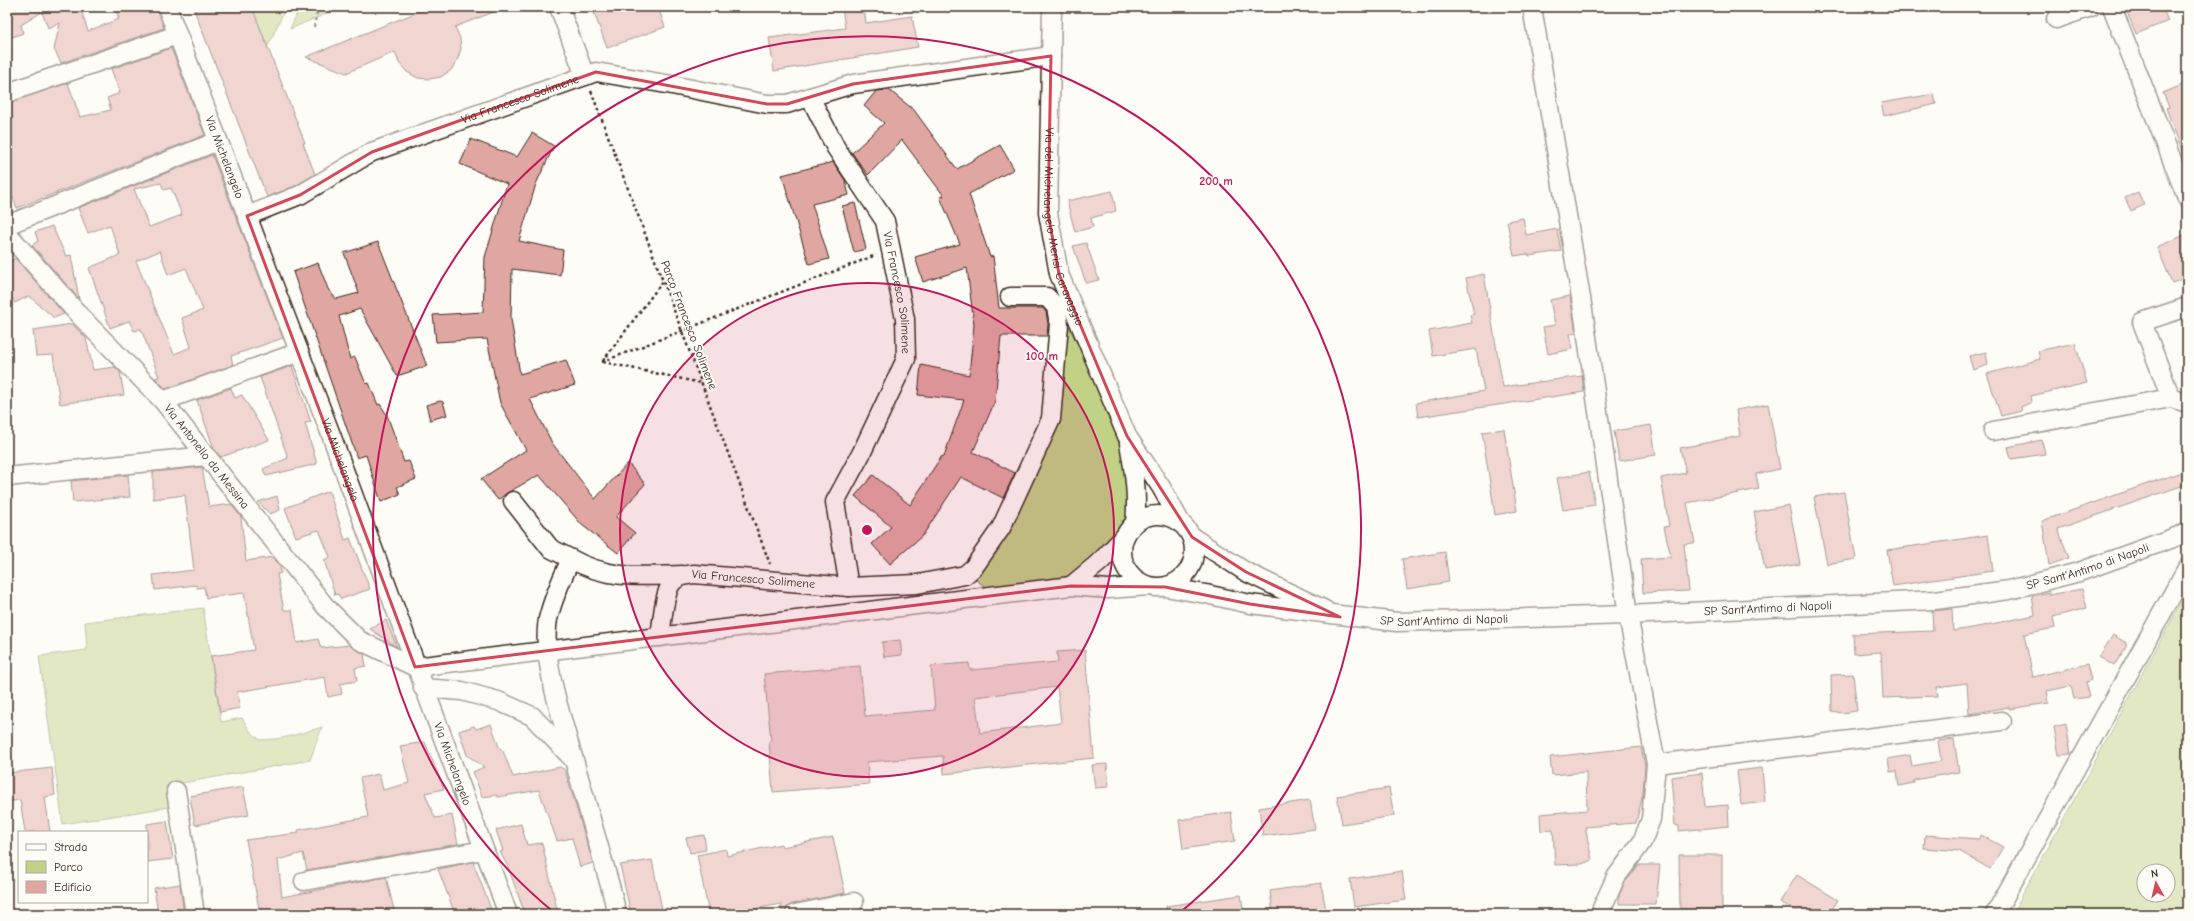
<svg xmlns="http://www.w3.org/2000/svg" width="2194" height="921" font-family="'Comic Neue',sans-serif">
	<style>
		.green { fill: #c1d186; stroke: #7e7e52; fill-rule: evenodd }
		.building { fill: #e0a6a2; stroke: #3b2a1e; fill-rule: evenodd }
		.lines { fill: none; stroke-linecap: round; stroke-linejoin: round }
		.minor-casing { stroke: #3b2a1e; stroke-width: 21 }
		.path { stroke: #3b2a1e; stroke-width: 2.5; stroke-dasharray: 3 3; stroke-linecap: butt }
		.minor { stroke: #fdfcf7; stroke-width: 18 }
		.marked { fill: none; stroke: #d1495b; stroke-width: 3; stroke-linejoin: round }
		.ring { fill: none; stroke: #c2185b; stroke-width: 2 }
		.labels { text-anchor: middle; stroke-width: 3.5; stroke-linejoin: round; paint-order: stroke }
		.street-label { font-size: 12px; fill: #3b2a1e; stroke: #fdfcf7 }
		.centre { fill: #c2185b; stroke: #fdfcf7; stroke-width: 2 }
		.ring-label { font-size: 12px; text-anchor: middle; font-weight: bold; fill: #c2185b; stroke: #fdfcf7; stroke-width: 3.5; stroke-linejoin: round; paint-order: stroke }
	</style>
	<rect width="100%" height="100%" fill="#fdfcf7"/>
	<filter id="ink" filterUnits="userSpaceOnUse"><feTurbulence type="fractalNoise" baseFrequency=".025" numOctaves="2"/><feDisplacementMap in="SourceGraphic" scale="8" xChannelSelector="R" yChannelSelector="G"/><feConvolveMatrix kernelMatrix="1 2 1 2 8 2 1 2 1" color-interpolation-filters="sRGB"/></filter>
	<g filter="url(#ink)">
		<path class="green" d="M 252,7 L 286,7 L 267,48 Z
			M 300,7 L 342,7 L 290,29 Z
			M 1064,317 L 1091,371 L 1119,435 L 1127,479 L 1128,513 L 1120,529 L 1068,578 L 987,588 L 973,578 L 1058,423 Z
			M 2187,592 L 2187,914 L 2012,914 ZM 2144,871 L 2168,871 L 2168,895 L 2144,895 Z
			M 203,608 L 221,722 L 242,718 L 250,731 L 260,740 C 282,740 301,733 322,727 L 310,760 L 166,786 L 169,807 L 63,824 L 39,656 L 87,650 L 85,622 Z"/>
		<path class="building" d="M 7,7 L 80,7 L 88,31 L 119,19 L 116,11 L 128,7 L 157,7 L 164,28 L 61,63 L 54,49 L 60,23 L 48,28 L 42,12 L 21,25 L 23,33 L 7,39 Z
			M 193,7 L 252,7 L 305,143 L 303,143 L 315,174 L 295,186 L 267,197 Z
			M 430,7 L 504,8 L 455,27 L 460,38 L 461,49 L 457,61 L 451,70 L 441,77 L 429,79 L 418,78 L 407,72 L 399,63 L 395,52 L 346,73 L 306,57 Z
			M 592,7 L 658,7 L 665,27 L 607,48 Z
			M 842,7 L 864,7 L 866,23 L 912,16 L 918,47 L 774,71 L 769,38 L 845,28 Z
			M 2125,7 L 2162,7 L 2168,21 L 2136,34 Z
			M 171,48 L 205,135 L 17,208 L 7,183 L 7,103 L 68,83 L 80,117 L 111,110 L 107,98 L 120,93 L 111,69 Z
			M 2187,83 L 2187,161 L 2186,161 L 2166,108 L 2169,107 L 2163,93 Z
			M 889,90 L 914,110 L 957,169 L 1000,145 L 1014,169 L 969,194 L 990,257 L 993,256 L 999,308 L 1043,308 L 1046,312 L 1048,324 L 1047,336 L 1001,336 L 995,401 L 973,452 L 1015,473 L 1003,498 L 961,477 L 923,535 L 890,564 L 872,544 L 891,527 L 855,496 L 873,475 L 910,505 L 941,457 L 944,456 L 964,400 L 918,395 L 921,365 L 969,375 L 974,325 L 967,268 L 923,282 L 915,257 L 960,244 L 940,197 L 944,196 L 902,140 L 868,175 L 852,153 L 884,123 L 864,106 L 876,91 Z
			M 1934,94 L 1936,104 L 1884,116 L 1881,103 Z
			M 532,133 L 554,146 L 536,184 L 519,241 L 563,250 L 560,275 L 512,269 L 511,319 L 520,374 L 566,360 L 575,385 L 530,399 L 552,443 L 595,499 L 628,463 L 645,484 L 616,517 L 635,533 L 618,553 L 582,525 L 539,475 L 507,493 L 498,500 L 481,479 L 526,450 L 500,403 L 487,339 L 436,342 L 433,315 L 483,312 L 485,257 L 507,184 L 460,164 L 471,139 L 517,157 Z
			M 212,155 L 283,338 L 231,356 L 233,365 L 166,389 L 155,378 L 159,377 L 141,329 L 134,331 L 129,321 L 110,328 L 89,268 L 120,255 L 110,225 L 88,233 L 78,208 ZM 161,183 L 164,190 L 171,188 L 182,215 L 149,227 L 134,189 ZM 160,251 L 168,275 L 186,268 L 203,310 L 182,318 L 191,347 L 174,354 L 136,261 Z
			M 833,162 L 845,180 L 849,195 L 812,204 L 829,259 L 809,264 L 782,175 Z
			M 1112,191 L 1116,211 L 1091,218 L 1093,227 L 1075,232 L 1067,201 Z
			M 2138,192 L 2144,205 L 2131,211 L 2125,198 Z
			M 855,203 L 866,249 L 854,252 L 842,206 Z
			M 1523,218 L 1526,235 L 1557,229 L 1561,251 L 1529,256 L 1528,254 L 1514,256 L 1507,221 Z
			M 52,226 L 66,256 L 71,255 L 79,299 L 32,245 L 38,241 L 35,232 Z
			M 2187,234 L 2187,277 L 2172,283 L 2157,247 Z
			M 378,242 L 427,366 L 397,376 L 360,309 L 339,316 L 350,359 L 355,357 L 366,384 L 369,383 L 378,405 L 380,404 L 387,415 L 404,462 L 409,461 L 416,479 L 397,487 L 400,494 L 381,502 L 366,455 L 357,458 L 293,272 L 318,263 L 328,289 L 336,299 L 359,293 L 344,253 Z
			M 1086,243 L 1099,280 L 1086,283 L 1073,246 Z
			M 15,258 L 64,314 L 54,318 L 29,296 L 15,303 L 7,290 L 7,281 L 9,279 L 7,265 Z
			M 1484,274 L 1503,387 L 1582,376 L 1584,392 L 1418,417 L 1416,403 L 1484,391 L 1476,349 L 1433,356 L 1429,331 L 1472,323 L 1470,315 L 1474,314 L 1466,278 Z
			M 1570,296 L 1576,333 L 1570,334 L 1573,349 L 1548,354 L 1543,327 L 1555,325 L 1550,300 Z
			M 72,324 L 86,338 L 93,370 L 115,367 L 120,372 L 124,395 L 60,404 L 53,355 L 36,356 L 33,330 Z
			M 2075,343 L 2087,383 L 2031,396 L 2032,402 L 2021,407 L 2022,411 L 2001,416 L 1987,374 L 2040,359 L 2038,351 Z
			M 1986,352 L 1988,365 L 1973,370 L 1969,356 Z
			M 292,366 L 311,422 L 305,423 L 317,464 L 266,476 L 263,469 L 288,458 L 260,377 Z
			M 231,388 L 235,398 L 242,395 L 269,440 L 221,457 L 214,449 L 197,400 Z
			M 440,401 L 443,402 L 447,415 L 430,420 L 426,405 Z
			M 1768,404 L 1780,469 L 1756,474 L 1759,489 L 1687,503 L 1695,543 L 1684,544 L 1689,591 L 1643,593 L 1641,559 L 1671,557 L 1664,527 L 1669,526 L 1661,478 L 1686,473 L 1680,448 L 1740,436 L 1736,410 Z
			M 1651,425 L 1656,455 L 1619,461 L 1614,431 Z
			M 1504,429 L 1517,511 L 1495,515 L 1482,432 Z
			M 2042,440 L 2045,454 L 2011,459 L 2008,447 Z
			M 202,467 L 209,507 L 231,504 L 241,517 L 246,561 L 273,557 L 280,566 L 281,573 L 277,574 L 284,610 L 292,610 L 297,643 L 318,639 L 321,648 L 349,645 L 364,654 L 366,666 L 355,668 L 357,681 L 340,684 L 342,694 L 328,697 L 325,677 L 237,692 L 240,708 L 220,712 L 211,656 L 254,650 L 244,593 L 206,598 L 204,587 L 197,588 L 196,585 L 155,590 L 153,575 L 194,570 L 185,495 L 153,499 L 153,472 Z
			M 2187,470 L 2187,484 L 2058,529 L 2069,558 L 2049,565 L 2042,521 Z
			M 1589,472 L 1595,505 L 1563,510 L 1557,478 Z
			M 128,475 L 130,497 L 73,502 L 71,481 Z
			M 329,491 L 345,540 L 350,538 L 370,589 L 341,599 L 338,594 L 335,595 L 324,560 L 330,557 L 319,530 L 296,537 L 285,508 Z
			M 1844,492 L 1856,559 L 1827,564 L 1814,497 Z
			M 277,496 L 280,510 L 270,514 L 258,502 Z
			M 1789,505 L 1800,564 L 1765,570 L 1754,512 Z
			M 1988,535 L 1993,571 L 1893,586 L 1887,550 Z
			M 1445,552 L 1449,582 L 1407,589 L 1402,559 Z
			M 2082,589 L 2087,608 L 2053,617 L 2055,628 L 2024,634 L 2033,677 L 2087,664 L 2091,680 L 2086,682 L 2090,697 L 2074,699 L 2071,686 L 2047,691 L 2049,703 L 2009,709 L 2009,707 L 1969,714 L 1967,683 L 1937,687 L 1938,696 L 1883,698 L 1881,652 L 1854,654 L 1853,634 L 1933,631 L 1932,611 L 1952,609 L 1953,631 L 1977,627 L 2035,615 L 2032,596 L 2049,592 L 2049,595 Z
			M 386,620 L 397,647 L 370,629 Z
			M 2113,635 L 2128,644 L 2114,666 L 2099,657 Z
			M 900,640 L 902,655 L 884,657 L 882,642 Z
			M 1085,650 L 1094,758 L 944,774 L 943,756 L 867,762 L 869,784 L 773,792 L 769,741 L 771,740 L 764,674 L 860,666 L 865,716 L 935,710 L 931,666 L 969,663 L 970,670 L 1058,662 L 1057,652 ZM 1057,687 L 1061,723 L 980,733 L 975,697 Z
			M 1853,674 L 1857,711 L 1842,713 L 1832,711 L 1831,675 Z
			M 491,724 L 499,747 L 503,751 L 513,777 L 560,767 L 565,770 L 593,863 L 580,867 L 572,838 L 557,841 L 539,790 L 498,797 L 497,795 L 482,797 L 473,772 L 484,767 L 467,755 L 459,731 L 474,726 L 476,729 Z
			M 2066,724 L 2071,754 L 2059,755 L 2054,727 Z
			M 1954,739 L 1959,772 L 1914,780 L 1914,783 L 1899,786 L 1897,771 L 1890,772 L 1888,759 L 1910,755 L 1912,766 L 1941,761 L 1938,741 Z
			M 425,742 L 444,789 L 425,793 L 435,818 L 452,815 L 458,844 L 307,870 L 303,853 L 278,860 L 282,897 L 386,877 L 395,914 L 260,914 L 246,840 L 298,833 L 298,830 L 368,817 L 360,778 L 379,774 L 383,790 L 409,783 L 400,746 Z
			M 1641,747 L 1645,766 L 1643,794 L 1636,823 L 1585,827 L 1592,860 L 1582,864 L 1555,865 L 1553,830 L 1541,831 L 1540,814 L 1587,810 L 1586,772 L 1552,775 L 1550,757 Z
			M 1107,764 L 1109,787 L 1095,788 L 1092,765 Z
			M 52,768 L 55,795 L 45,797 L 50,832 L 25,832 L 20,800 L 7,802 L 7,773 Z
			M 1762,768 L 1765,802 L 1741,805 L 1737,771 Z
			M 1702,773 L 1705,807 L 1728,805 L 1729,826 L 1679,831 L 1679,826 L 1675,825 L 1671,777 Z
			M 243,787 L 249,815 L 195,825 L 190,796 Z
			M 1389,788 L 1394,816 L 1342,824 L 1337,796 Z
			M 1310,800 L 1315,829 L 1263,836 L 1259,808 Z
			M 1231,812 L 1235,841 L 1183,849 L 1179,820 Z
			M 167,821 L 173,859 L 147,862 L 147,824 Z
			M 521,824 L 527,845 L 542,843 L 558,914 L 525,914 L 508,867 L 500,852 L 503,851 L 496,830 Z
			M 704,835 L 706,850 L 690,853 L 686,838 Z
			M 1925,835 L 1979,839 L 1981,835 L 2003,847 L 1990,869 L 1959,851 L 1924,848 Z
			M 833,837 L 845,893 L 793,904 L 788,906 L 785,914 L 782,914 L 781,904 L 726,914 L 709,914 L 697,855 L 726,849 L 727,856 L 781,844 L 782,847 Z
			M 1679,855 L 1722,855 L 1722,909 L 1680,909 Z
			M 652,860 L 663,914 L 631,914 L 620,865 Z
			M 473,862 L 493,914 L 455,914 L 438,869 Z
			M 1639,865 L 1660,865 L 1656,904 L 1619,904 L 1619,895 L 1625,882 Z
			M 1402,871 L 1406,900 L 1354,907 L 1350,879 Z
			M 1797,875 L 1838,900 L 1829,914 L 1801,914 L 1780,902 Z
			M 1321,883 L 1326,911 L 1308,914 L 1273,914 L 1270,891 Z
			M 180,884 L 184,914 L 158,914 L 154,888 Z
			M 1241,895 L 1244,914 L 1167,914 L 1166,906 Z"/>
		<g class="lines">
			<defs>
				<g id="minor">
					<path id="s1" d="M 167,7 L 330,432 L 508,914"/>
					<path d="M 559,7 L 585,76"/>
					<path id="s2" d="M 1052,7 L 1048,213 L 1059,274 L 1127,436 L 1161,487 L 1181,523"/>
					<path d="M 1532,7 L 1583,310 L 1628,615 L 1656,764 L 1651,819 L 1642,842 L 1616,877 L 1602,908 L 1602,914"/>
					<path d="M 2112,7 L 2187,198"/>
					<path d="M 2056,19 L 2091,7"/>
					<path d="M 7,93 L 177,35"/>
					<path id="s3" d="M 810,97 L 836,148 L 885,221 L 905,319 L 906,359 L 861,454 L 835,502 L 849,587"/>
					<path id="s4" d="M 247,216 L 300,195 L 372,152 L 596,72 L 672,85 L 767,104 L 787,104 L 853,84 L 1051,56"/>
					<path d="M 7,225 L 218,141"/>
					<path id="s5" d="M 7,233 L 79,315 L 163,401 L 325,606 L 359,640 L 415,667 L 1071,586 L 1108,589 L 1149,586"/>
					<path d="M 2187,307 L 2142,322 L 2171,398 L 2187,403"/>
					<path d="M 163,401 L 299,352"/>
					<path d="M 1993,431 L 2171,398"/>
					<path d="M 1129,443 C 1134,470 1138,496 1135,523"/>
					<path d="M 7,477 L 206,456"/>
					<path d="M 513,501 L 550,548 L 571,559"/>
					<circle cx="1158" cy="551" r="36"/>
					<path d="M 1192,537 L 1246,572 L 1325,610"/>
					<path d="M 1071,586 L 1101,561 L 1125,536"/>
					<path id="s6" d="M 1165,587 L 1206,594 L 1250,604 L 1397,622 L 1628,615 L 1935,600 L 2009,590 L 2079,572 L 2187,533"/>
					<path id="s7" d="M 660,637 C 662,623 664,595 671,584 C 676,576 686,575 694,574 L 849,587 L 917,584 L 965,575 L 974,567 L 1001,528 L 1051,419 L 1059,324 L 1056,307 L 1047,297 L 1010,297"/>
					<path d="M 423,688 L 462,691 L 498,701 L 532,716 L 574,760 L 611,889 L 617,914"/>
					<path d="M 573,757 C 562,719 541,658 548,619 C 553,598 562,578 571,559 C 609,580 640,576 682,575"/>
					<path d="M 1656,764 L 2002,721"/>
					<path d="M 176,791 L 195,914"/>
					<path d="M 304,881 L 484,850"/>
					<path d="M 795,914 L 854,902"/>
					<path d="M 1995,914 L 2187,568"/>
				</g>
			</defs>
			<use href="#minor" class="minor-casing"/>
			<path class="path" d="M 314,27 L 318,7
				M 591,91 L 770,564
				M 603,361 L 663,281
				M 602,362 L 876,255
				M 603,362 L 701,383"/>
			<use href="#minor" class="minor"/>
		</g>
	</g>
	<path d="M0 0H2194V921H0ZM 1051,56 L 1048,213 L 1059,274 L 1127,436 L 1192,537 L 1246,572 L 1340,617 L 1250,604 L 1165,587 L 1071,586 L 415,667 L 247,216 L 300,195 L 372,152 L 596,72 L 767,104 L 787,104 L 853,84 Z" fill="#fdfcf7" fill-opacity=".55" fill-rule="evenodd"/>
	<path class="marked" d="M 1051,56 L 1048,213 L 1059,274 L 1127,436 L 1192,537 L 1246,572 L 1340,617 L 1250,604 L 1165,587 L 1071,586 L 415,667 L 247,216 L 300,195 L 372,152 L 596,72 L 767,104 L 787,104 L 853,84 Z"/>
	<circle cx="867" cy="530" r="247" fill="#c2185b" fill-opacity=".12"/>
	<g class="ring">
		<circle cx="867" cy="530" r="247"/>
		<path d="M556 914A494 494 0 1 1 1178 914"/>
	</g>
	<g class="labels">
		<g class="street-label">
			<text dy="4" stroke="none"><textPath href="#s4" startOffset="298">Via Francesco Solimene</textPath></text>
			<text dy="4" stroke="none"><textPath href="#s1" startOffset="161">Via Michelangelo</textPath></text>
			<text dy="4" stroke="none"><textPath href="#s2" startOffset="222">Via del Michelangelo Merisi Caravaggio</textPath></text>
			<text dy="4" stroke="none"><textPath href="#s3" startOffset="218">Via Francesco Solimene</textPath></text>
			<text transform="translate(689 325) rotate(69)" y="4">Parco Francesco Solimene</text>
			<text dy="4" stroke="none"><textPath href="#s5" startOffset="300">Via Antonello da Messina</textPath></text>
			<text dy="4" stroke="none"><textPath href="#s1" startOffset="485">Via Michelangelo</textPath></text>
			<text dy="4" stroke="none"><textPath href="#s6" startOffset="930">SP Sant'Antimo di Napoli</textPath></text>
			<text dy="4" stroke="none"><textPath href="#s7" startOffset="140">Via Francesco Solimene</textPath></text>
			<text dy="4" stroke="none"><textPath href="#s6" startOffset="606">SP Sant'Antimo di Napoli</textPath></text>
			<text dy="4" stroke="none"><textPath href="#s6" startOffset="282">SP Sant'Antimo di Napoli</textPath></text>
			<text dy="4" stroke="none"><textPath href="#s1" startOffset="809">Via Michelangelo</textPath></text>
		</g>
	</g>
	<circle cx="867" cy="530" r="6" class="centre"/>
	<g class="ring-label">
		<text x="1216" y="185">200 m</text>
		<text x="1042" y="360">100 m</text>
	</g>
	<rect width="2194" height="921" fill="none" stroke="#fdfcf7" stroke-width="24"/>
	<rect x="12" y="12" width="2170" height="897" fill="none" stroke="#3b2a1e" stroke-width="1.5" filter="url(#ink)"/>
	<rect x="18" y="831" width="130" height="72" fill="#fdfcf7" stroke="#afa8a0"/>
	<rect x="26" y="844" width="20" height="6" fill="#fdfcf7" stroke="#afa8a0"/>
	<text x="54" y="851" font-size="12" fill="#3b2a1e">Strada</text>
	<rect x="26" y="861" width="20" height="12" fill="#c1d186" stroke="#afa8a0"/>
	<text x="54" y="871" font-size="12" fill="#3b2a1e">Parco</text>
	<rect x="26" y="881" width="20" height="12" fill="#e0a6a2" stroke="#afa8a0"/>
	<text x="54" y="891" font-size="12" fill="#3b2a1e">Edificio</text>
	<g transform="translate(2156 883) rotate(352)"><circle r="19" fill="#fdfcf7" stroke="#afa8a0"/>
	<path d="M0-3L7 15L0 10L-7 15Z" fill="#d1495b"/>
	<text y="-6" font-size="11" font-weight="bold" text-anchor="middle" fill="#3b2a1e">N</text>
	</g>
</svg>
